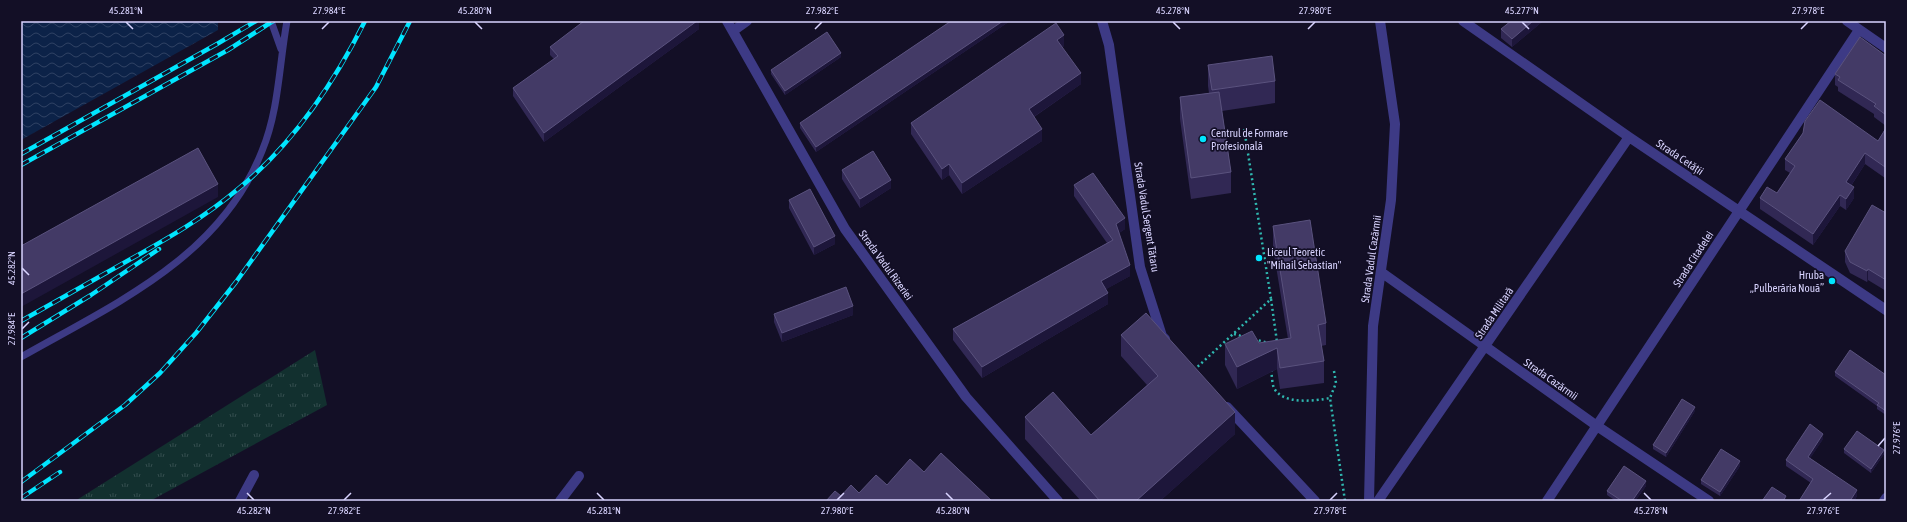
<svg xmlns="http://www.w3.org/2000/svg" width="1907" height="522" font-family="'Asap Condensed',sans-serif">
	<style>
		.grass { fill: url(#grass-tufts) }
		.water { fill: url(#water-waves) }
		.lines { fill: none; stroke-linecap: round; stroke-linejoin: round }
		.path { stroke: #2fb8b0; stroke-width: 2.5; stroke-dasharray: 2 3; stroke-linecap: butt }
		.service { stroke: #3d3a85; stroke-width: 7 }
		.minor { stroke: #3d3a85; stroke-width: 10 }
		.rail-casing { stroke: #00e5ff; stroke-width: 4.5 }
		.rail { stroke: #130f26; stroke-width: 3; stroke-dasharray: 9; stroke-linecap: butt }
		.wall { fill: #312854 }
		.shaded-wall { fill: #1d163a }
		.building { fill: #433a66; stroke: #5a527e }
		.ticks { fill: none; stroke: #d9d4ff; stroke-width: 1.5 }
		.poi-dot { fill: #00e5ff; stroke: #130f26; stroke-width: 1.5 }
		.labels { text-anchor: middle; stroke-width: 3.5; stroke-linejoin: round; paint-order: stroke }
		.poi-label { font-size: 11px; fill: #d9d4ff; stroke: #130f26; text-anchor: start }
		.street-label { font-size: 11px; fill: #d9d4ff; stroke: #130f26 }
		.neatline { fill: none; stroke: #d9d4ff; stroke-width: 1.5 }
		.ticks-label { font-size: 10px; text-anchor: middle; fill: #d9d4ff }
	</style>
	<defs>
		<pattern id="grass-tufts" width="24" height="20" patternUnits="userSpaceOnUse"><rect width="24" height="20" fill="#12302f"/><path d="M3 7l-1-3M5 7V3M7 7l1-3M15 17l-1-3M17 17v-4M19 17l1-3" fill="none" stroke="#344d4e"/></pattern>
		<pattern id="water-waves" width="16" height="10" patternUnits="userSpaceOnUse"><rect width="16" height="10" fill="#0c2248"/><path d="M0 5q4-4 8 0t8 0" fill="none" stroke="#2f4163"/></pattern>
	</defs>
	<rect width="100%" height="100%" fill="#130f26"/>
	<path class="grass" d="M 315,350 L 327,405 L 150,501 L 75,501 Z"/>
	<path class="water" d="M 21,21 L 218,21 L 218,30 L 21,140 Z"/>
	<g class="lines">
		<path class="path" d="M 1271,299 L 1277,342
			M 1234,334 L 1245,337
			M 1254,339 L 1268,343
			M 1194,370 L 1271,299 L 1244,128
			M 1271,370 C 1272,375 1272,384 1274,388 C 1283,405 1315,401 1330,398
			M 1334,371 L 1336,383 L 1330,398 L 1345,501"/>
		<path class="service" d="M 271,21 L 281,49
			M 21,357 C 114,304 220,258 262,151 C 279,110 279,65 287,21"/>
		<path class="minor" d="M 727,21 L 845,229 L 966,397 L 1058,501
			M 1102,21 L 1109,45 L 1140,267 L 1162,336 L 1165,339
			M 1463,21 L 1629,137 L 1886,310
			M 1847,21 L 1886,48
			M 733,31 L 747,21
			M 1381,272 L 1597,426 L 1709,501
			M 1227,407 L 1315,501
			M 240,501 L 254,475
			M 560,501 L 579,476
			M 1369,501 L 1373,326 L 1391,200 L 1395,124 L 1380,21
			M 1378,501 L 1629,137
			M 1547,501 L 1859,30
			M 1884,501 L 1886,498"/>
		<defs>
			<path id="rail" d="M 21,154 L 217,44 L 256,21
				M 21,165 L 228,50 L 273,21
				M 21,321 C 57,301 93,280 129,260 C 167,239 205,217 238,189 C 292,145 334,83 365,21
				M 21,338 L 91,295 L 159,249
				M 21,482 L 125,405 L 160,373 L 196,333 L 236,282 L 376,87 L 410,21
				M 21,498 L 60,472"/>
		</defs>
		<use href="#rail" class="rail-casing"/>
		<use href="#rail" class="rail"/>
	</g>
	<path class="wall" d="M 699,21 L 699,29 L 544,142 L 513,96 L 513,88 L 554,59 L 550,55 L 550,47 Z
		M 951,21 L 1010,21 L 816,152 L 800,128 L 800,123 Z
		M 1511,21 L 1543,21 L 1512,47 L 1501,38 L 1501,29 Z
		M 1064,46 L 1062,48 L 1081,84 L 1034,117 L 1042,141 L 962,194 L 949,175 L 942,180 L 911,134 L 911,123 Z
		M 1886,56 L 1886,126 L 1874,117 L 1874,114 L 1838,91 L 1838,87 L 1835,85 L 1835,74 Z
		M 841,57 L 785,95 L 771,74 L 771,70 Z
		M 1208,65 L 1275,81 L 1275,103 L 1222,111 L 1231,172 L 1231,193 L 1191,199 L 1180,119 L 1180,97 L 1209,93 L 1208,86 Z
		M 1886,128 L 1885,178 L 1865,164 L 1851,186 L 1854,198 L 1846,210 L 1840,206 L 1813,245 L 1760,209 L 1760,198 L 1777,193 L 1790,173 L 1785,170 L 1785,159 L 1803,133 L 1878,141 Z
		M 842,170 L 891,188 L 860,208 L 842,179 Z
		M 1074,185 L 1125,229 L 1119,233 L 1130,276 L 1106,289 L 1108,304 L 982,378 L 953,340 L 953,329 L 1107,243 L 1074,196 Z
		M 789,200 L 835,244 L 814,255 L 789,208 Z
		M 1886,213 L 1886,291 L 1868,280 L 1867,282 L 1850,273 L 1845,262 L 1845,251 Z
		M 1273,226 L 1326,323 L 1326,345 L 1321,346 L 1324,361 L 1324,383 L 1280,389 L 1277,369 L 1237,389 L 1225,365 L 1225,344 L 1259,343 L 1288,339 L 1273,248 Z
		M 774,314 L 853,315 L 782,342 L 774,322 Z
		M 1121,335 L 1235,434 L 1160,501 L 1081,501 L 1025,439 L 1025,417 L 1091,435 L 1147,385 L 1121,356 Z
		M 1835,372 L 1886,375 L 1886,415 L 1877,409 L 1877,406 L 1835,376 Z
		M 1695,411 L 1666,457 L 1653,449 L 1653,445 Z
		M 1823,439 L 1810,458 L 1857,496 L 1854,501 L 1799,501 L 1811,483 L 1786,466 L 1786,460 Z
		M 1844,449 L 1884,454 L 1871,473 L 1844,453 Z
		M 1740,466 L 1720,496 L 1701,484 L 1701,480 Z
		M 1646,486 L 1635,501 L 1616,501 L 1607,495 L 1607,491 Z"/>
	<path class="shaded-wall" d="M 697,21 L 699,21 L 699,29 L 544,142 L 544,133 Z
		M 1003,21 L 1010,21 L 816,152 L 816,147 Z
		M 1533,21 L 1543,21 L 1512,47 L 1512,39 Z
		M 1064,35 L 1064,46 L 1057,52 L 1057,40 Z
		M 841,53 L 841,57 L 785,95 L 785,91 Z
		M 1081,73 L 1081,84 L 1029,120 L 1029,109 Z
		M 1042,129 L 1042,141 L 962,194 L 962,183 Z
		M 1865,153 L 1865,164 L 1846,193 L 1846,182 Z
		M 949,164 L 949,175 L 942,180 L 942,169 Z
		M 1886,166 L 1886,177 L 1885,178 L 1885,167 Z
		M 891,180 L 891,188 L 860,208 L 860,199 Z
		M 218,184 L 218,197 L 21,307 L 21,294 Z
		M 1854,187 L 1854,198 L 1846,210 L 1846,199 Z
		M 1840,195 L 1840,206 L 1813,245 L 1813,234 Z
		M 1125,218 L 1125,229 L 1116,235 L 1116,224 Z
		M 835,236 L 835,244 L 814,255 L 814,247 Z
		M 1130,265 L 1130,276 L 1101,292 L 1101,281 Z
		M 1868,269 L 1868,280 L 1867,282 L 1867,271 Z
		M 1108,293 L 1108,304 L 982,378 L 982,367 Z
		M 853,306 L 853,315 L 782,342 L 782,333 Z
		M 1277,348 L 1277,369 L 1237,389 L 1237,367 Z
		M 1695,407 L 1695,411 L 1666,457 L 1666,453 Z
		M 1235,412 L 1235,434 L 1160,501 L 1136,501 Z
		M 1823,434 L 1823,439 L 1808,462 L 1808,457 Z
		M 1884,450 L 1884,454 L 1871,473 L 1871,469 Z
		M 1740,461 L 1740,466 L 1720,496 L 1720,492 Z
		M 1646,481 L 1646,486 L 1635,501 L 1632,501 Z
		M 1857,490 L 1857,496 L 1854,501 L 1850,501 Z
		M 1786,496 L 1786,501 L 1783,501 Z"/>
	<path class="building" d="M 584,21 L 697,21 L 544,133 L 513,88 L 558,56 L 550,47 Z
		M 951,21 L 1003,21 L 816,147 L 800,123 Z
		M 1511,21 L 1533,21 L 1512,39 L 1501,29 Z
		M 1056,23 L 1064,35 L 1057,40 L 1081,73 L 1029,109 L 1042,129 L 962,183 L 949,164 L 942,169 L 911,123 Z
		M 827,32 L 841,53 L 785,91 L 771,70 Z
		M 1860,37 L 1886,56 L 1886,115 L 1874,106 L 1876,104 L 1838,80 L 1840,77 L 1835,74 Z
		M 1272,56 L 1275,81 L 1212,90 L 1208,65 Z
		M 1219,92 L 1231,172 L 1191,178 L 1180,97 Z
		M 1820,100 L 1878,141 L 1886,128 L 1886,166 L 1885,167 L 1865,153 L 1846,182 L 1854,187 L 1846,199 L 1840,195 L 1813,234 L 1760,198 L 1767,187 L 1777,193 L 1795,166 L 1785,159 L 1803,133 L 1805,121 Z
		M 198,148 L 218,184 L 21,294 L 21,246 Z
		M 873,151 L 891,180 L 860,199 L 842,170 Z
		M 1093,173 L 1125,218 L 1116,224 L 1130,265 L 1101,281 L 1108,293 L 982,367 L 953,329 L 1113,240 L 1074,185 Z
		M 810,189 L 835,236 L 814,247 L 789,200 Z
		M 1872,205 L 1886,213 L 1886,280 L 1868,269 L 1867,271 L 1850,262 L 1845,251 Z
		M 1310,220 L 1326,323 L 1318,325 L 1324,361 L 1280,368 L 1277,348 L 1237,367 L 1225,344 L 1252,331 L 1259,343 L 1291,338 L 1273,226 Z
		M 846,287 L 853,306 L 782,333 L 774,314 Z
		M 1146,313 L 1235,412 L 1136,501 L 1100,501 L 1025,417 L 1053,392 L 1091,435 L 1158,376 L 1121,335 Z
		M 1850,350 L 1886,375 L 1886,411 L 1877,405 L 1879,403 L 1835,372 Z
		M 1682,399 L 1695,407 L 1666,453 L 1653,445 Z
		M 1810,424 L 1823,434 L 1808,457 L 1857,490 L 1850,501 L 1799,501 L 1813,479 L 1786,460 Z
		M 1857,431 L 1884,450 L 1871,469 L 1844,449 Z
		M 1721,449 L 1740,461 L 1720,492 L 1701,480 Z
		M 941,453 L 992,501 L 826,501 L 835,491 L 841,496 L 851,485 L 859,493 L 876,475 L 887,485 L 910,459 L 924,472 Z
		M 1624,466 L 1646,481 L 1632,501 L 1622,501 L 1607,491 Z
		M 1772,487 L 1786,496 L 1783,501 L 1762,501 Z"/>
	<path class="ticks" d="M 126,22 L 133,29M 475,22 L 482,29M 1173,22 L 1180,29M 1522,22 L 1529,29M 322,29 L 329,22M 815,29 L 822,22M 1308,29 L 1315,22M 1801,29 L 1808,22M 22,268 L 29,275M 22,329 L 29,322M 1878,446 L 1885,438M 247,493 L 254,500M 597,493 L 604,500M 946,493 L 953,500M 1644,493 L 1651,500M 344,500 L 351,493M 837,500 L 844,493M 1330,500 L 1337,493M 1823,500 L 1831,493"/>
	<g class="poi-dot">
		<circle cx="1203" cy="139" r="4"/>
		<circle cx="1259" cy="258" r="4"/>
		<circle cx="1832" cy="281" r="4"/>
	</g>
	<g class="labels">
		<g class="poi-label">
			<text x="1211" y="137">Centrul de Formare<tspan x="1211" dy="13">Profesională</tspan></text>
			<text x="1267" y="256">Liceul Teoretic<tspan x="1267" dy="13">"Mihail Sebastian"</tspan></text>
			<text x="1824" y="279" text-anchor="end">Hruba<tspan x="1824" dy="13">„Pulberăria Nouă”</tspan></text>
		</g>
		<g class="street-label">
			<text transform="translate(1680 157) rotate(34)" y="4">Strada Cetății</text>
			<text transform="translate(1147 217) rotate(81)" y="4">Strada Vadul Sergent Tătaru</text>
			<text transform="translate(1371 259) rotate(-82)" y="4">Strada Vadul Cazărmii</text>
			<text transform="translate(1693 259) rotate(-57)" y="4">Strada Citadelei</text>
			<text transform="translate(886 265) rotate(54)" y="4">Strada Vadul Rizeriei</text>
			<text transform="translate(1494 313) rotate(-56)" y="4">Strada Militară</text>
			<text transform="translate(1551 379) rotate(35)" y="4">Strada Cazărmii</text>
		</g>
	</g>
	<rect width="1907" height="522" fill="none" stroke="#130f26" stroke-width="44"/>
	<rect x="22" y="22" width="1863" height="478" class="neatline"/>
	<g class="ticks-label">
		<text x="126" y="14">45.281°N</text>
		<text x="329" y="14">27.984°E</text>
		<text x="475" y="14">45.280°N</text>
		<text x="822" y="14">27.982°E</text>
		<text x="1173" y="14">45.278°N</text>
		<text x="1315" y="14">27.980°E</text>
		<text x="1522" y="14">45.277°N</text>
		<text x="1808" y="14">27.978°E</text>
		<text transform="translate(11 268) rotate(-90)" y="4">45.282°N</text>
		<text transform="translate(11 329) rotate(-90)" y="4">27.984°E</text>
		<text transform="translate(1896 438) rotate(-90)" y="4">27.976°E</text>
		<text x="254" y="514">45.282°N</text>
		<text x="344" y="514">27.982°E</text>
		<text x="604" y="514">45.281°N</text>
		<text x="837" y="514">27.980°E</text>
		<text x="953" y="514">45.280°N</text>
		<text x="1330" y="514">27.978°E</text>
		<text x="1651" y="514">45.278°N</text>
		<text x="1823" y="514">27.976°E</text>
	</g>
</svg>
